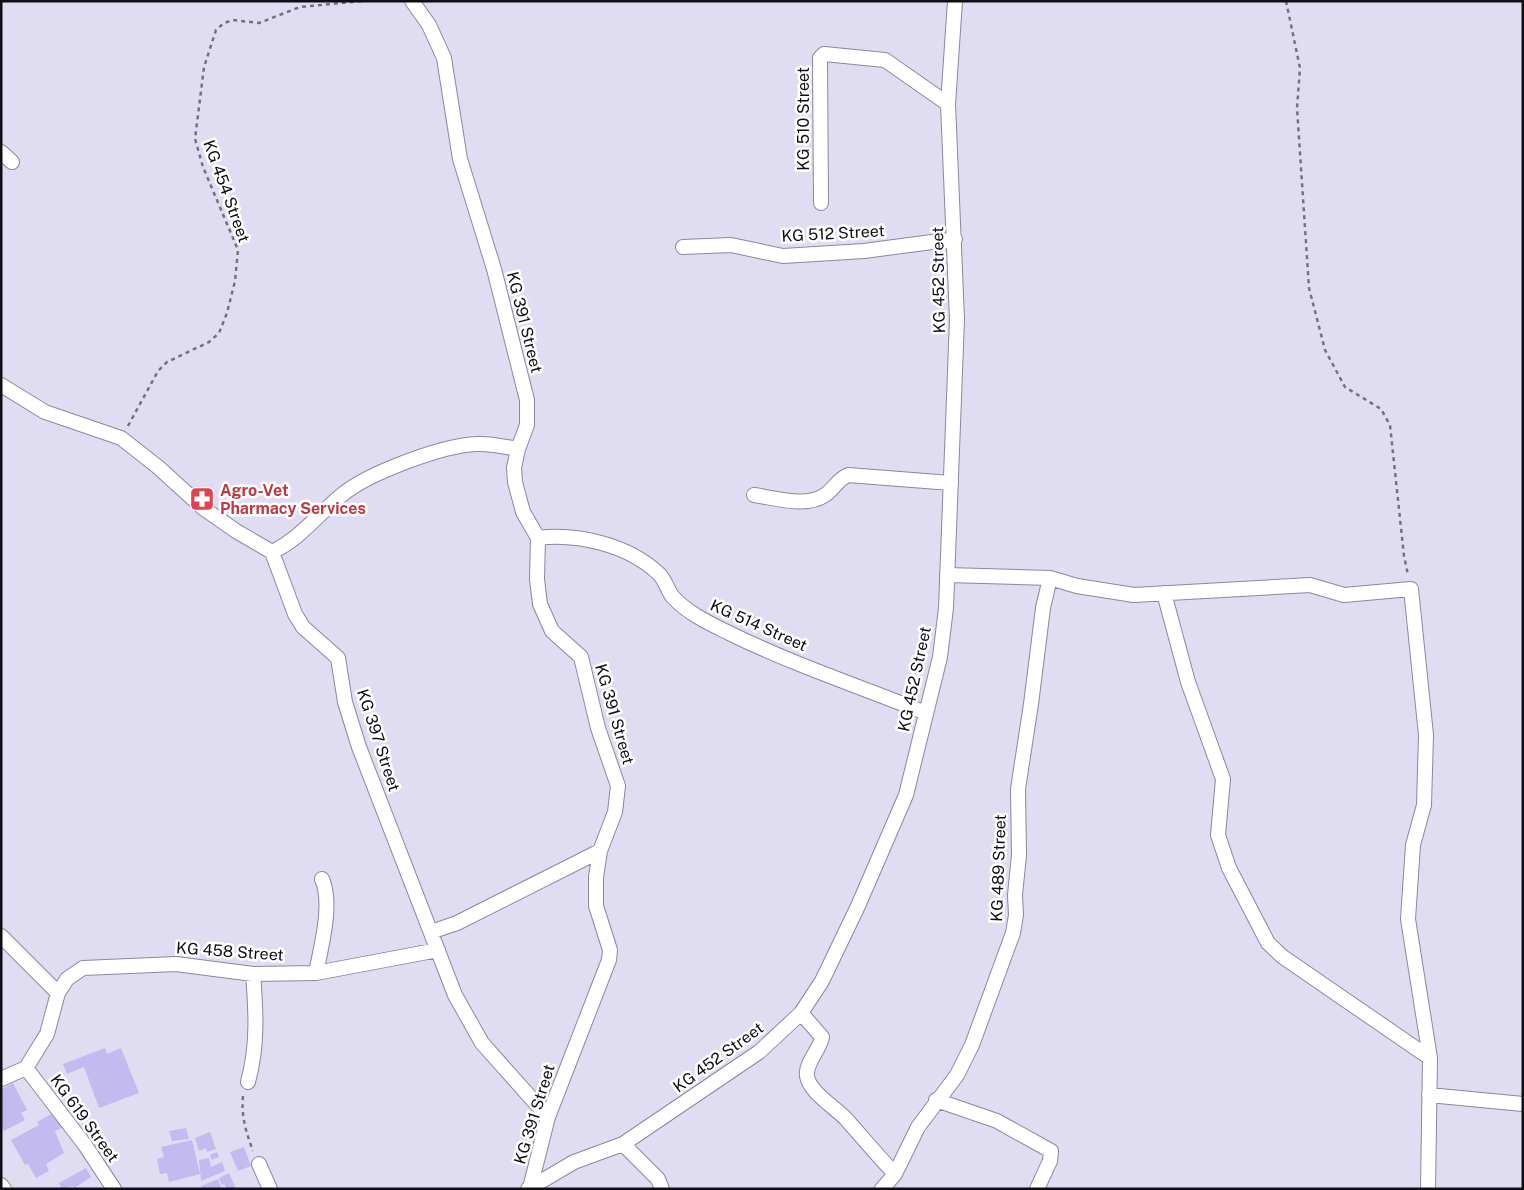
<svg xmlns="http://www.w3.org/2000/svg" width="1524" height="1190" font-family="'Public Sans',sans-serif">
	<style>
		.building { fill: #c3baf0 }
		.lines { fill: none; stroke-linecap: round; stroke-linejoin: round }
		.minor-casing { stroke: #8b889d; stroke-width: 16 }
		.path { stroke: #747180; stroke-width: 2.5; stroke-dasharray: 4 4; stroke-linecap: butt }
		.minor { stroke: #fff; stroke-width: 14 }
		.labels { text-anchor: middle; stroke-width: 5; stroke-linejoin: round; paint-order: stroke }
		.street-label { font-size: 16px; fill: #0f0d15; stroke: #fff }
		.health-label { font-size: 16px; font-weight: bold; fill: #be3a42; stroke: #fff; text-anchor: start }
	</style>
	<rect width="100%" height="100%" fill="#e0ddf3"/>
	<path class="building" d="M 105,1048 L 107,1054 L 121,1048 L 139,1093 L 99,1108 L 84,1067 L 67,1074 L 63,1064 Z
		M 13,1083 L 27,1110 L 21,1113 L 25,1120 L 4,1131 L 1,1126 L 1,1089 Z
		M 53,1113 L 62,1128 L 55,1131 L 64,1153 L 46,1164 L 49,1171 L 36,1178 L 28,1164 L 25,1165 L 11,1140 L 39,1125 L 37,1122 Z
		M 186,1128 L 189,1139 L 172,1141 L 169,1131 Z
		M 210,1132 L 216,1149 L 207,1152 L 206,1148 L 199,1151 L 195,1138 Z
		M 192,1140 L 200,1174 L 169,1182 L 167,1173 L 160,1174 L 157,1159 L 164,1157 L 161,1147 Z
		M 244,1147 L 251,1166 L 238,1171 L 230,1152 Z
		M 217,1152 L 219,1157 L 212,1160 L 210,1155 Z
		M 209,1158 L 211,1167 L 222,1162 L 225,1171 L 201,1181 L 199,1160 Z
		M 86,1168 L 91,1177 L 74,1188 L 73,1186 L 62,1189 L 59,1183 Z
		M 229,1173 L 236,1189 L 227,1189 L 224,1184 L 222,1185 L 219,1178 Z
		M 218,1179 L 222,1189 L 202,1189 L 201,1186 Z"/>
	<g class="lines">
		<defs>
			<path id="minor" d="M 412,1 L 429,25 L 444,58 L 460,159 L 494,269 L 527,400 L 527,425 L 518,449 L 514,468 L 515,482 L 523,512 L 538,538 L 537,579 L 540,604 L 552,631 L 581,657 L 598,728 L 618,786 L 615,812 L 600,851 L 596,877 L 596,906 L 610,950 L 609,960 L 548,1117 L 530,1188
				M 1,152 L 12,162
				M 821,203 L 820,58 L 824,54 L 885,60 L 948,104
				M 683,247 L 731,245 L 783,256 L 864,251 L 955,239
				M 1,385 L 45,412 L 121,438 L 158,467 L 203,508 L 236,531 L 272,552 L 295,614 L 303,627 L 338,658 L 345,702 L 359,747 L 455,995 L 482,1043 L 548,1117
				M 754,495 C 776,498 806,508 825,495 C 834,489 837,480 848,475 L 951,483
				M 538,538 C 578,533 628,545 658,573 C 665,579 667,589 672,596 C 687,613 709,623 729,633 C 792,664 861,687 926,713
				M 272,552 C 300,539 319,513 343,494 C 369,473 443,445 477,444 C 490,443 505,447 518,449
				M 947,575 L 1050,578 L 1077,586 L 1134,595 L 1310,585 L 1344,595 L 1411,589 L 1426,735 L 1424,805 L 1413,845 L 1408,919 L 1430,1058 L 1428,1189
				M 1164,593 L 1188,682 L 1223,779 L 1218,835 L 1229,868 L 1268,943 L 1283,957 L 1430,1058
				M 431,932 L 457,923 L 600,851
				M 1,936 L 58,993
				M 316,973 C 321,947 333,904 322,879
				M 801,1013 L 822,1037 C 820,1050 805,1063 807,1076 C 809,1092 836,1108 846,1119 C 862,1137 878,1156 895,1174
				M 26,1068 L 85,1145 L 114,1189
				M 1,1079 L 26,1068 L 47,1034 L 58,993 L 67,979 L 83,968 L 176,964 L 253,974 L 316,973 L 438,950
				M 248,1082 C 258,1045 256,1011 253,974
				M 1429,1095 L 1523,1104
				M 936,1100 L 997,1121 L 1051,1151 L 1050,1161 L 1037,1189
				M 623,1144 L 658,1179 L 662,1189
				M 259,1164 L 270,1189
				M 1,1185 L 4,1189
				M 528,1189 L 574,1162 L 623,1144 L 759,1052 L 801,1013 L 822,981 L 858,906 L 906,795 L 940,657 L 946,608 L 957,319 L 948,104 L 955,1
				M 882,1189 L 895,1174 L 918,1127 L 957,1075 L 972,1045 L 1013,933 L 1016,915 L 1015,895 L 1019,855 L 1018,789 L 1031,704 L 1043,608 L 1050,578"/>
		</defs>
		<use href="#minor" class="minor-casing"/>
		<path class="path" d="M 1286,1 L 1300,68 L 1297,108 L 1309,288 L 1325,350 L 1345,387 L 1381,409 L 1390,425 L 1404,556 L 1408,575
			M 128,426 L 158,371 L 167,362 L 209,342 L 219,333 L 227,313 L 235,281 L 238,250 L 203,167 L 195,139 L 204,67 L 216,30 L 224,23 L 233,20 L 259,23 L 300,7 L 362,1
			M 243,1096 C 241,1116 246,1132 253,1151"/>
		<use href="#minor" class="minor"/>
	</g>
	<defs>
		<symbol id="pharmacy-square" viewBox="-11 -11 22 22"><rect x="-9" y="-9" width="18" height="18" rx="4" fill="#e0444e" stroke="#fff"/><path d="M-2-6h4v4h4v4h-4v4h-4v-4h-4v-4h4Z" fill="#fff"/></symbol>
	</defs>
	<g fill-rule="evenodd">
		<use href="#pharmacy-square" x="188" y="485" width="28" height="28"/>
	</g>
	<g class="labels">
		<g class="street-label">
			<text transform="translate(803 119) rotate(-90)" y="6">KG 510 Street</text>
			<text transform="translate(227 191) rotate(70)" y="6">KG 454 Street</text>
			<text transform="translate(833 233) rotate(-3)" y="6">KG 512 Street</text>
			<text transform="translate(938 280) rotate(-91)" y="6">KG 452 Street</text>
			<text transform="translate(525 322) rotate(76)" y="6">KG 391 Street</text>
			<text transform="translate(759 625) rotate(24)" y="6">KG 514 Street</text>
			<text transform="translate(914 679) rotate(-78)" y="6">KG 452 Street</text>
			<text transform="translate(615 714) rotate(74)" y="6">KG 391 Street</text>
			<text transform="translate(379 740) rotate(72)" y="6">KG 397 Street</text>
			<text transform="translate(998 868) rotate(-88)" y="6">KG 489 Street</text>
			<text transform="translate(230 951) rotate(4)" y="6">KG 458 Street</text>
			<text transform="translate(718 1057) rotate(-36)" y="6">KG 452 Street</text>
			<text transform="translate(534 1114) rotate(-73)" y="6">KG 391 Street</text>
			<text transform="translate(85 1118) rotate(54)" y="6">KG 619 Street</text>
		</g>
		<g class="health-label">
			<text x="220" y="496">Agro-Vet<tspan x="220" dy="18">Pharmacy Services</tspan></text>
		</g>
	</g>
	<rect width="1524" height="1190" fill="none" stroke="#0f0d15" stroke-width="5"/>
</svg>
